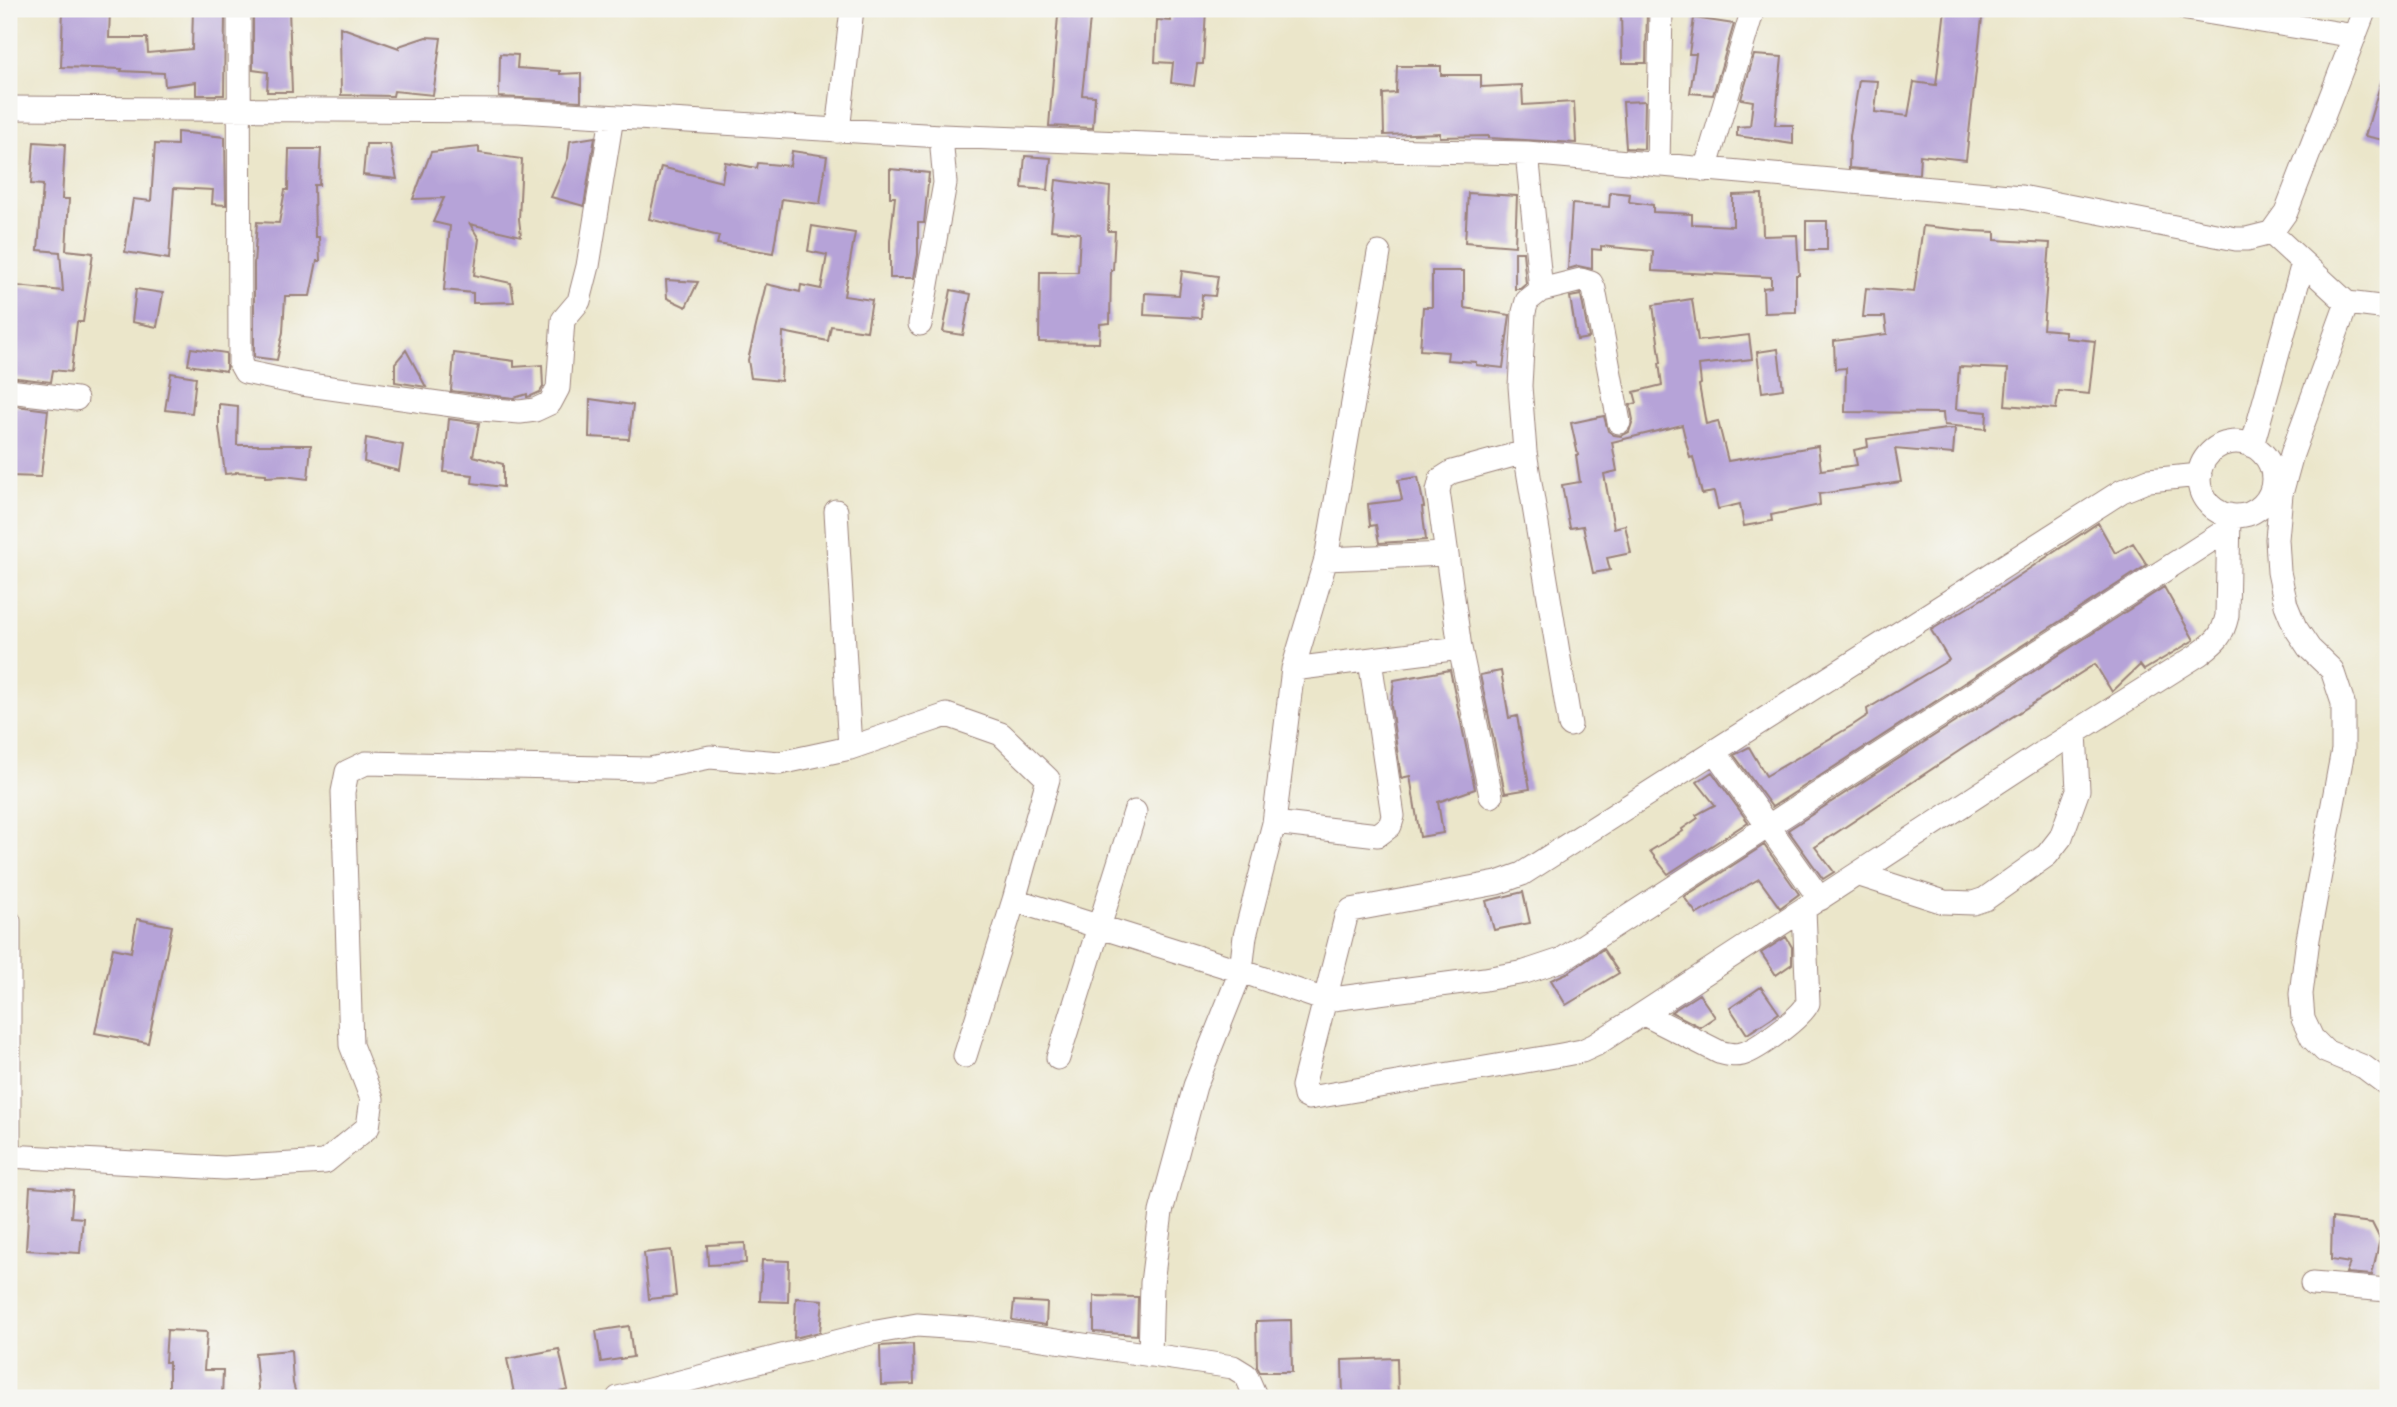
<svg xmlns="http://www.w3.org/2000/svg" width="2397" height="1407" font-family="Alegreya,serif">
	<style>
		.building { fill: #b6a3d8 }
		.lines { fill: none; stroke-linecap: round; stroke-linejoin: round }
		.minor-casing { stroke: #9a827a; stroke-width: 25 }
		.minor { stroke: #fff; stroke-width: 23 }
	</style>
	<rect width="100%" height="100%" fill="#f6f6f2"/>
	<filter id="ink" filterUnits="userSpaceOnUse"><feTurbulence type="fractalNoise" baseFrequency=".0143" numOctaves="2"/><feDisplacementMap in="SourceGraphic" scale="14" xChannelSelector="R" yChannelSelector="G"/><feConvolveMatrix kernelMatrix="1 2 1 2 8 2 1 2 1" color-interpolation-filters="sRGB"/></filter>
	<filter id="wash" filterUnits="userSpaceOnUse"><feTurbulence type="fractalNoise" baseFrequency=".00686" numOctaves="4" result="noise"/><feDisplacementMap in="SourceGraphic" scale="28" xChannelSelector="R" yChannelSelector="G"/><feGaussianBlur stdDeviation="1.57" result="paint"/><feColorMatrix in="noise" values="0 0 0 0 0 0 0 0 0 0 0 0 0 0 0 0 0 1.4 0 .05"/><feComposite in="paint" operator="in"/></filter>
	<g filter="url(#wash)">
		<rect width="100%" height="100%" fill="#ebe6ca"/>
		<g id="blocks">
			<path class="building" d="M 63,9 L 110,9 L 109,38 L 147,38 L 148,53 L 192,49 L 193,9 L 218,9 L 218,13 L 225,13 L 224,95 L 196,95 L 196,82 L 165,86 L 164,73 L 121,71 L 122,69 L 61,67 Z
				M 261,9 L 289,9 L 292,92 L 267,92 L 268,72 L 253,70 L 253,14 L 261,14 Z
				M 1170,9 L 1206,9 L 1203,64 L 1197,64 L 1194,86 L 1171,83 L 1173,63 L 1155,62 L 1157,20 L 1171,21 Z
				M 1621,9 L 1647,9 L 1646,63 L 1622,63 Z
				M 1945,9 L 1983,9 L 1966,160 L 1920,155 L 1919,174 L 1849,168 L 1850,136 L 1859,80 L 1878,81 L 1875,112 L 1908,116 L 1914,82 L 1936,85 Z
				M 1058,16 L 1090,19 L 1082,95 L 1095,96 L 1093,128 L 1049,126 Z
				M 1694,18 L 1734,24 L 1713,95 L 1690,93 L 1696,54 L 1689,54 Z
				M 340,27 L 399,48 L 399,46 L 426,37 L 441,38 L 433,95 L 394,91 L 393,96 L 341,95 Z
				M 500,54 L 518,55 L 517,68 L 560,71 L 560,74 L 581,73 L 581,101 L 499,97 Z
				M 1754,55 L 1782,57 L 1775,125 L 1793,125 L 1793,144 L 1737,136 L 1737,127 L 1750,126 L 1753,101 L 1741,99 Z
				M 1397,66 L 1441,66 L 1441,75 L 1481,75 L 1481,87 L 1522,85 L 1523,105 L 1574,102 L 1576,143 L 1489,138 L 1489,136 L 1440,137 L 1440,133 L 1384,135 L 1383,94 L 1396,93 Z
				M 2384,72 L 2388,73 L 2388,141 L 2365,136 Z
				M 1645,101 L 1644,149 L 1626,148 L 1623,102 Z
				M 177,132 L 225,137 L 226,205 L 212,204 L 213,190 L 174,188 L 169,259 L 125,252 L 133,199 L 151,201 L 155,144 L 177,145 Z
				M 595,137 L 584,206 L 551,197 L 568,158 L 570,141 Z
				M 34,142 L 65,144 L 62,199 L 69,199 L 66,250 L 93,253 L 83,322 L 77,322 L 71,372 L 53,370 L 51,382 L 9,377 L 9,285 L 63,291 L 60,252 L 38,250 L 43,185 L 31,184 Z
				M 366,144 L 390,144 L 397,179 L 363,175 Z
				M 479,147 L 479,153 L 522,159 L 519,219 L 521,236 L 470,224 L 479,239 L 474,275 L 511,283 L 514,302 L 473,303 L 473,293 L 444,290 L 450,226 L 433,222 L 444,198 L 413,199 L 431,152 Z
				M 289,149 L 321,149 L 319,185 L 314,185 L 315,237 L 319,237 L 320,261 L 317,261 L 310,296 L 285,296 L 283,332 L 277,360 L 254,357 L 254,264 L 257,222 L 279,223 L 285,190 L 288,190 Z
				M 792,151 L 827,156 L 820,204 L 782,199 L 773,253 L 717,244 L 719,236 L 649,219 L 661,167 L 722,182 L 725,162 L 757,168 L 758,163 L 790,166 Z
				M 1025,156 L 1051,158 L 1048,190 L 1022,188 Z
				M 890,169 L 929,173 L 924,223 L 918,223 L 918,255 L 914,278 L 890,278 L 890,241 L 895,197 L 890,197 Z
				M 1056,180 L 1110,187 L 1108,231 L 1115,231 L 1113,270 L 1111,270 L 1110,323 L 1100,324 L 1099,343 L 1039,342 L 1040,272 L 1078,272 L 1080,233 L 1051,230 Z
				M 1610,192 L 1630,194 L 1629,202 L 1653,205 L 1653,212 L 1692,214 L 1692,224 L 1733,226 L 1733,195 L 1762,194 L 1763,236 L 1797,235 L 1799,275 L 1796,275 L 1796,312 L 1764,313 L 1763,288 L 1771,287 L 1771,277 L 1652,271 L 1653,251 L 1601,246 L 1601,250 L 1592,249 L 1592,269 L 1578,266 L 1568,269 L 1572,204 L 1609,207 Z
				M 1468,193 L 1517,196 L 1515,246 L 1465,242 Z
				M 1806,221 L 1827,221 L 1827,250 L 1806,250 Z
				M 812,226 L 855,233 L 844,296 L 872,300 L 867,331 L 831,326 L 828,341 L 783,332 L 781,381 L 751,378 L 748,360 L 766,284 L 800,292 L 801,285 L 821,289 L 827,255 L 808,251 Z
				M 1923,226 L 1973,231 L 1995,232 L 1995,240 L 2050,243 L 2043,329 L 2065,331 L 2065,338 L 2095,341 L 2089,394 L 2059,391 L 2056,409 L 2005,405 L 2008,369 L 1959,367 L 1956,409 L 1987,412 L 1986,429 L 1944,425 L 1943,413 L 1845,412 L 1846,368 L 1835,369 L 1834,341 L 1887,334 L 1885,317 L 1863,317 L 1866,288 L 1914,292 Z
				M 1515,252 L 1523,252 L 1526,284 L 1520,289 L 1515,289 Z
				M 1182,271 L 1218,276 L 1215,296 L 1202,295 L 1201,318 L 1144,315 L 1145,293 L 1179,295 Z
				M 1432,271 L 1464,271 L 1464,308 L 1510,315 L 1503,368 L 1476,365 L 1476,362 L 1447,360 L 1448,352 L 1420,350 L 1423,307 L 1432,307 Z
				M 666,280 L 698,282 L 686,307 L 667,298 Z
				M 136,289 L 163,293 L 157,327 L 132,322 Z
				M 951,290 L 971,294 L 963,335 L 943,332 Z
				M 1581,295 L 1589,338 L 1577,340 L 1570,297 Z
				M 1692,299 L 1698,341 L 1749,335 L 1752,359 L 1699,365 L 1701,384 L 1699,385 L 1706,424 L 1718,421 L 1728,461 L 1818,446 L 1821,470 L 1857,465 L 1854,450 L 1868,447 L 1867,439 L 1955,428 L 1953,454 L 1895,449 L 1901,482 L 1819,494 L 1820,505 L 1771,515 L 1772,521 L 1744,526 L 1740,504 L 1718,509 L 1714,492 L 1702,494 L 1693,457 L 1690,458 L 1682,425 L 1612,442 L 1617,471 L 1604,474 L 1614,528 L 1625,525 L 1631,553 L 1607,558 L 1610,570 L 1593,573 L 1583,526 L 1570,528 L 1562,485 L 1580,482 L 1576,455 L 1578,455 L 1571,423 L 1604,416 L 1608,431 L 1614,435 L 1621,436 L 1629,432 L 1633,420 L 1630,405 L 1637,403 L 1634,392 L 1662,385 L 1659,363 L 1661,363 L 1653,305 Z
				M 191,348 L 226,353 L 226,371 L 188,365 Z
				M 1778,349 L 1783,389 L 1762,392 L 1757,352 Z
				M 406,350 L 426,387 L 395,382 L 395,363 Z
				M 454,353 L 514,361 L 514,367 L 542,365 L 543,387 L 540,392 L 531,396 L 527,397 L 527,394 L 514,398 L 451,391 Z
				M 171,373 L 196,377 L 192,413 L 165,410 Z
				M 590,399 L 633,405 L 629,439 L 589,437 Z
				M 219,404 L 238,406 L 237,445 L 311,445 L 308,479 L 284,476 L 266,477 L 266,474 L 236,472 L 236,473 L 225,474 L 219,428 Z
				M 9,405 L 48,410 L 41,477 L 9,476 Z
				M 449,419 L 479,423 L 473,456 L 503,464 L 503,487 L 472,483 L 473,475 L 444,472 Z
				M 366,438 L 403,445 L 399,471 L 364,462 Z
				M 1418,477 L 1424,507 L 1422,507 L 1426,540 L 1379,543 L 1376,525 L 1370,526 L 1368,504 L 1402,500 L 1398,480 Z
				M 2098,523 L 2115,553 L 2133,543 L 2147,565 L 1772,807 L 1734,755 L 1749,747 L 1766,776 L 1853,725 L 1868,715 L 1867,709 L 1949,660 L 1931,630 L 2000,588 Z
				M 2164,587 L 2194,640 L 2144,670 L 2140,665 L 2112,692 L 2095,664 L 1962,749 L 1815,847 L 1834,872 L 1823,879 L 1788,830 Z
				M 1450,670 L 1475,789 L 1438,802 L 1443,833 L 1420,837 L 1410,776 L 1401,778 L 1391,706 L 1394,680 Z
				M 1501,671 L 1509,718 L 1517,716 L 1530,789 L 1505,793 L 1480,675 Z
				M 1712,772 L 1748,822 L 1668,874 L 1650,851 L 1683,831 L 1682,829 L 1698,818 L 1696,815 L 1715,805 L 1697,782 Z
				M 1764,845 L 1799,894 L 1780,908 L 1759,879 L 1697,914 L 1684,897 Z
				M 1523,892 L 1530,923 L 1494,930 L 1486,901 Z
				M 137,919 L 172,926 L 148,1043 L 95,1033 L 113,948 L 131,952 Z
				M 1786,937 L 1792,947 L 1792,964 L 1776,975 L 1761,953 Z
				M 1603,949 L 1619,973 L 1566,1005 L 1551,980 L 1569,972 Z
				M 1761,987 L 1779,1013 L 1747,1034 L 1730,1008 Z
				M 1699,994 L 1715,1017 L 1700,1027 L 1671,1012 Z
				M 30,1187 L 73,1190 L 71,1217 L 83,1218 L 80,1253 L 26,1250 Z
				M 2332,1218 L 2372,1223 L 2380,1239 L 2372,1275 L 2346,1273 L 2350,1263 L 2331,1260 Z
				M 745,1243 L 746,1263 L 708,1265 L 707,1245 Z
				M 671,1250 L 676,1296 L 649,1299 L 644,1253 Z
				M 762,1260 L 789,1261 L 788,1302 L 760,1301 Z
				M 1094,1296 L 1138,1297 L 1137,1335 L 1094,1332 Z
				M 796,1298 L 823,1300 L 820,1332 L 794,1338 Z
				M 1014,1301 L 1047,1303 L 1046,1325 L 1012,1320 Z
				M 1291,1320 L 1292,1372 L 1260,1372 L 1257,1367 L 1256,1321 Z
				M 629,1326 L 633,1357 L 601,1362 L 596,1331 Z
				M 167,1330 L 207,1332 L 204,1370 L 223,1370 L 222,1398 L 169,1398 L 169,1362 L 165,1362 Z
				M 913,1344 L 914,1384 L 881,1385 L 880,1346 Z
				M 559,1349 L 568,1390 L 531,1398 L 515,1398 L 507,1359 Z
				M 291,1350 L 293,1383 L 297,1398 L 259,1398 L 255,1353 Z
				M 1397,1358 L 1398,1398 L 1343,1398 L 1342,1360 Z"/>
		</g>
	</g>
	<g filter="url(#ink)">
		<use href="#blocks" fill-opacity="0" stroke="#9a827a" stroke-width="2"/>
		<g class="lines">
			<defs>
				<path id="minor" d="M 239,9 L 240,363 L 245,372 L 302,384 L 481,409 L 520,412 L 535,410 L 550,403 L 558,388 L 563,320 L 579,301 L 588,266 L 612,117
					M 2187,9 L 2355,36
					M 9,108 L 518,111 L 941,136 L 1223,147 L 1527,153 L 2021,197 L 2236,239 L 2247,239 L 2271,233 L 2286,212 L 2365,9
					M 838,131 L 852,9
					M 1527,153 L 1541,290 L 1527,301 L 1524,312 L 1520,386 L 1525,452 L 1570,725
					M 1658,165 L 1661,9
					M 1705,170 L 1753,9
					M 2271,233 L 2347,303 L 2292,454 L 2281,494 L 2277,539 L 2279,572 L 2286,605 L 2295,627 L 2309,648 L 2332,670 L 2343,703 L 2343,750 L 2308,939 L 2301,994 L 2303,1019 L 2312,1038 L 2325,1051 L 2364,1067 L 2388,1085
					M 1541,290 L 1581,280 L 1591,283 L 1594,289 L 1619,422
					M 2347,303 L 2388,308
					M 920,324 L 945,183 L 941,136
					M 9,391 L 76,399
					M2199 479a37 37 0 1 1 74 0a37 37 0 1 1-74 0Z
					M 2252,446 L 2303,263
					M 2200,475 L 2149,480 L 2122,491 L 1522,874 L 1497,883 L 1351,910 L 1346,917 L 1303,1086 L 1305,1096 L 1309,1098 L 1561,1055 L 1582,1051 L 1595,1045 L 2044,752 L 2198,655 C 2215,642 2222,638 2227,616 L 2229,515
					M 836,511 L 850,748 L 947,715 L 1001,734 L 1048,779 L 1014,900 L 965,1056
					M 1326,559 L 1446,554
					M 1293,669 L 1460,648
					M 1715,752 L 1820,899
					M 1491,796 L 1460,648 L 1438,491 L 1441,479 L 1452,472 L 1525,452
					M 1274,823 L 1378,835 L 1390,826 L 1393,816 L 1370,660
					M 1857,874 L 1944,902 L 1973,903 L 1985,899 L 2047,855 L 2061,837 L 2078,790 L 2075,732
					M 1014,900 L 1241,971 L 1325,1000 L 1485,979 L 1525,972 L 1561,960 L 2228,529
					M 9,921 L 9,1146
					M 1644,1014 L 1719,1052 C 1727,1054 1734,1056 1742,1054 C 1757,1050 1802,1017 1808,1003 L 1804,910
					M 1058,1058 L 1135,812
					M 9,1156 L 224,1168 L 325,1162 L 368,1127 L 372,1099 L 351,1045 L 343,792 L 347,772 L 366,763 L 650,769 L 710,757 L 780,763 L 850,748
					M 2312,1284 L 2388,1290
					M 1150,1355 L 1152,1283 L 1161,1212 L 1195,1086 L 1241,971 L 1245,936 L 1274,823 L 1293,669 L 1326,559 L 1379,253
					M 618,1398 L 871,1333 L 917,1325 L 974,1329 L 1233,1367 L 1246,1375 L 1256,1398"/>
			</defs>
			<use href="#minor" class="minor-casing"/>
			<use href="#minor" class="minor"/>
		</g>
	</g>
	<rect width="2397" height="1407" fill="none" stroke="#f6f6f2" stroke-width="35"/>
</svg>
